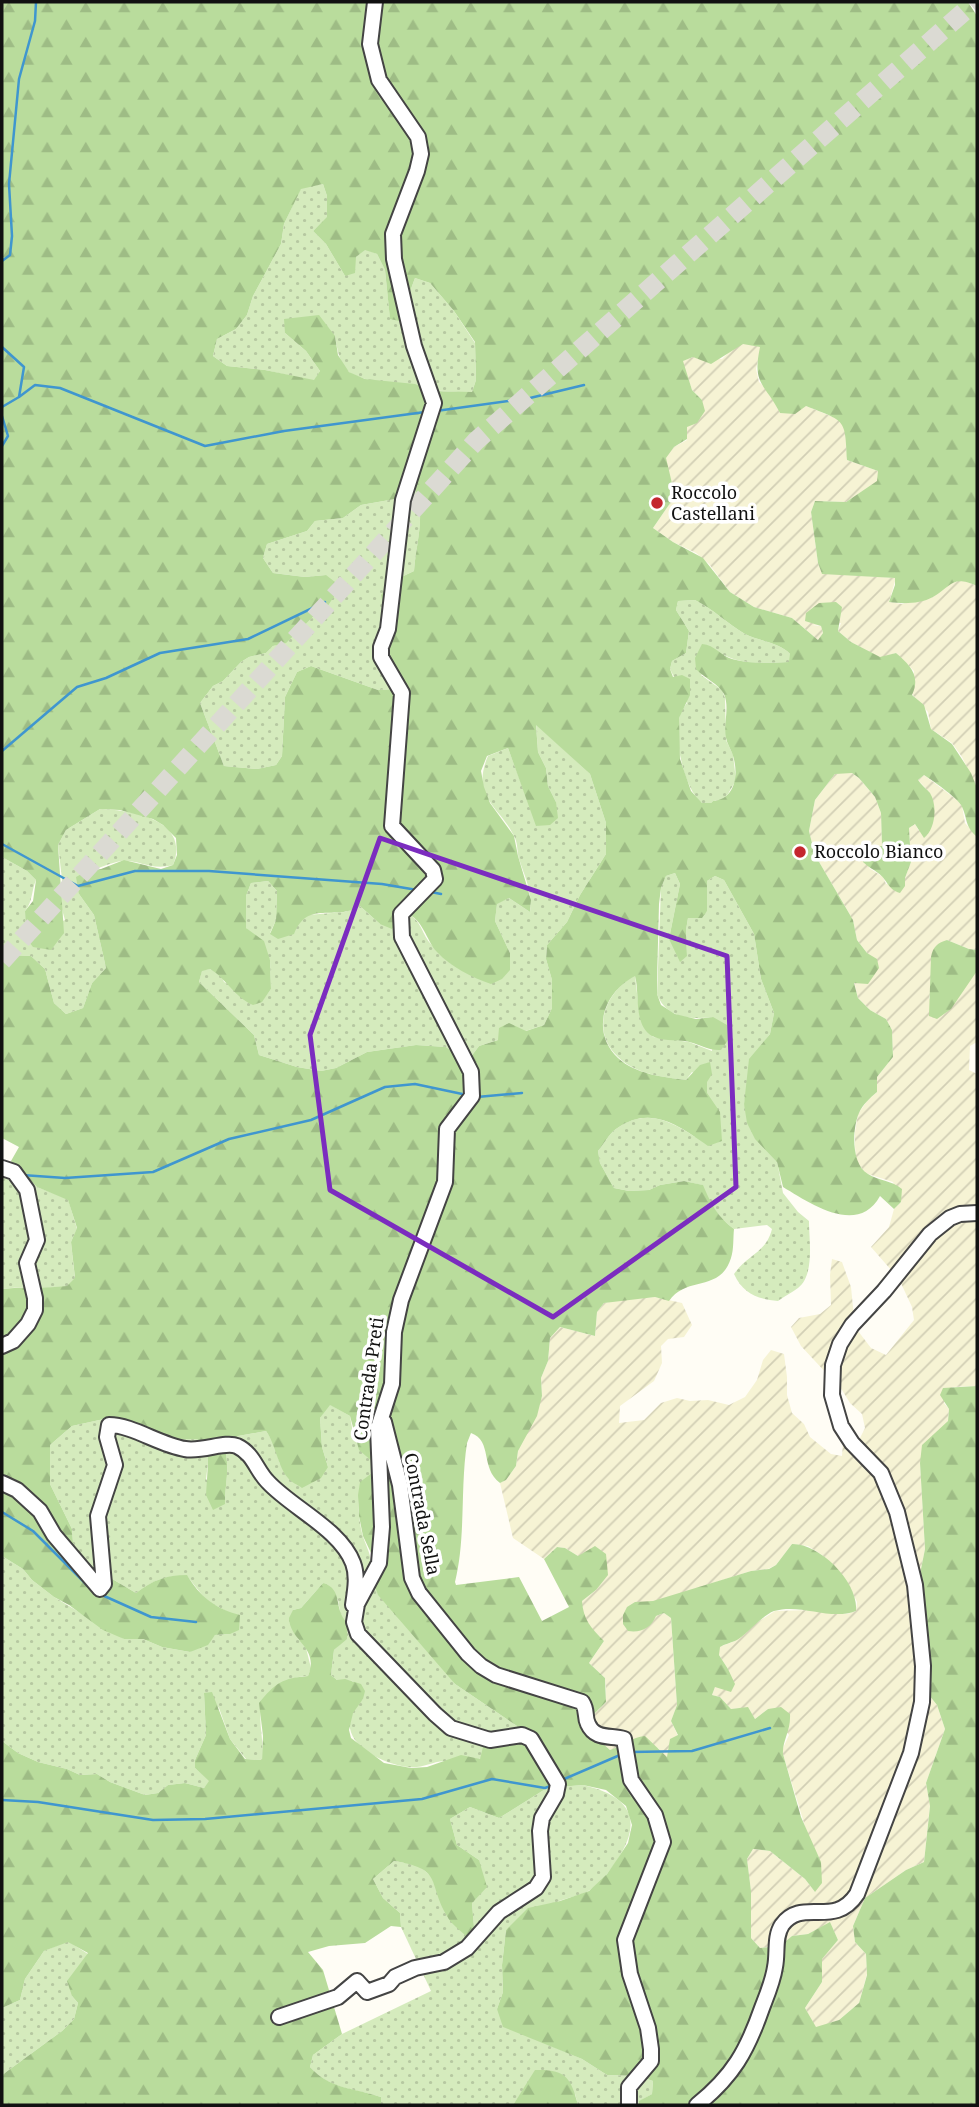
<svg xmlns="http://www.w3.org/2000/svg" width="979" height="2107" font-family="'Noto Serif',serif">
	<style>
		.farmland { fill: url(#farmland-furrows) }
		.grass { fill: url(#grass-dots) }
		.forest { fill: url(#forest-firs); fill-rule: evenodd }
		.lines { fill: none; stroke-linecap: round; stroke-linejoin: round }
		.stream { stroke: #3f96cf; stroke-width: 2.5 }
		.highway-tunnel { stroke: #dbdad3; stroke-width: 19; stroke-dasharray: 19 10; stroke-linecap: butt }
		.minor-casing { stroke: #444; stroke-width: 18 }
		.minor { stroke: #fff; stroke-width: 14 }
		.marked { fill: none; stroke: #7b2cbf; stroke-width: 5; stroke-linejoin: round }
		.poi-dot { fill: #c4262e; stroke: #fff; stroke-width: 2.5 }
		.labels { text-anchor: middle; stroke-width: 7; stroke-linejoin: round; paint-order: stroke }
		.poi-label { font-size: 18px; fill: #111; stroke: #fff; text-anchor: start }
		.street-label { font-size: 18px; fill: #111; stroke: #fff }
	</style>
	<defs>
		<pattern id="farmland-furrows" width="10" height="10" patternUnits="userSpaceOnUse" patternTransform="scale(1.75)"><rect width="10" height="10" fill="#f6f3d4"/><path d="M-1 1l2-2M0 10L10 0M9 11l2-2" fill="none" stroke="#d2cfb5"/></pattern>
		<pattern id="grass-dots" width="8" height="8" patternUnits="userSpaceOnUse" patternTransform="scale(1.75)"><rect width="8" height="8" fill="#d5ebbd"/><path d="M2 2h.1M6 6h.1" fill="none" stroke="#b6c8a1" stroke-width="1.8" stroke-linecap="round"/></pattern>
		<pattern id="forest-firs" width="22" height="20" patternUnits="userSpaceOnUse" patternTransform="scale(1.75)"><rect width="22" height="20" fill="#b9dc9c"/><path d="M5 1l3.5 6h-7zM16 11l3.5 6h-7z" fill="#9ebc85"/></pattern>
	</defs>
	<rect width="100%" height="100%" fill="#fffdf5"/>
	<path class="farmland" d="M 743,343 L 761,347 L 756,369 L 759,382 L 770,392 L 780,413 L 806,406 L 838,419 L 846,427 L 847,460 L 878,471 L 878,481 L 846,502 L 815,501 L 811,512 L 818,563 L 822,573 L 896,578 L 889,602 L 902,604 L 933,597 L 948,583 L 963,580 L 977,586 L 977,788 L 962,757 L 952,743 L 931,729 L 928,712 L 912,694 L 914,671 L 896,653 L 880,658 L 851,642 L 838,631 L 841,623 L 812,625 L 821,626 L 823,633 L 818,640 L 792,618 L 754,607 L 730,592 L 709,564 L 696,553 L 673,542 L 653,528 L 675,496 L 665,458 L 674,447 L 687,440 L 686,427 L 702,400 L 692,390 L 682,361 L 693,357 L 722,359 L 732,349 Z
		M 843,772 L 852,773 L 859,778 L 875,797 L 881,813 L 882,846 L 869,868 L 883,877 L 886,884 L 905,886 L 905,878 L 911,862 L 909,828 L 915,824 L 919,831 L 929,792 L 918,780 L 924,775 L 957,800 L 962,806 L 965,823 L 977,836 L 977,950 L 969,949 L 947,940 L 931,957 L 932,983 L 929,999 L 977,971 L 977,1042 L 970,1046 L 969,1070 L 977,1074 L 977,1386 L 952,1387 L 944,1403 L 949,1409 L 948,1421 L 920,1463 L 925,1549 L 920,1574 L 928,1658 L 925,1690 L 937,1705 L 945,1729 L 926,1783 L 930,1805 L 924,1862 L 906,1870 L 865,1898 L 853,1926 L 855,1942 L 866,1954 L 867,1974 L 859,2003 L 839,2020 L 816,2028 L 805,2008 L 822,1982 L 821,1959 L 838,1940 L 830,1923 L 808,1934 L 792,1936 L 780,1946 L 760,1948 L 751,1938 L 751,1891 L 747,1859 L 753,1849 L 770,1851 L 805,1879 L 815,1892 L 807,1833 L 783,1754 L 783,1748 L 789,1735 L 768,1709 L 755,1719 L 748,1708 L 731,1709 L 720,1697 L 712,1695 L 715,1687 L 730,1677 L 728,1669 L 719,1655 L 719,1647 L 735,1641 L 747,1629 L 775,1611 L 812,1610 L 847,1614 L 856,1611 L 857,1602 L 846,1580 L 822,1555 L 808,1546 L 792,1544 L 776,1565 L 768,1569 L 751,1571 L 653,1602 L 635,1602 L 656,1616 L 664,1613 L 671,1618 L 677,1705 L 671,1721 L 678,1736 L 667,1758 L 658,1748 L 619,1747 L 610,1750 L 599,1740 L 592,1730 L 593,1715 L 606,1702 L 606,1689 L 605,1678 L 589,1663 L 604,1641 L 590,1627 L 582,1613 L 582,1601 L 596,1590 L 578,1556 L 565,1548 L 557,1547 L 544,1559 L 513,1538 L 500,1483 L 506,1480 L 516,1466 L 518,1451 L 542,1396 L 541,1378 L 548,1361 L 550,1338 L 560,1327 L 595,1336 L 597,1312 L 604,1303 L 620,1300 L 655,1297 L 682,1303 L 692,1325 L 684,1337 L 668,1339 L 661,1346 L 662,1363 L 654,1381 L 620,1406 L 619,1423 L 644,1420 L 661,1403 L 677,1398 L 690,1401 L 708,1400 L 729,1405 L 745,1397 L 757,1380 L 763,1360 L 771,1350 L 784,1354 L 787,1377 L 787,1395 L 792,1413 L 804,1424 L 810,1437 L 831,1454 L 842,1456 L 843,1443 L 858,1442 L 865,1428 L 862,1414 L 850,1403 L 842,1390 L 801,1346 L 791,1327 L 799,1318 L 820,1314 L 831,1305 L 830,1275 L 832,1259 L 842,1262 L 851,1287 L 855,1327 L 871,1348 L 886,1355 L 914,1320 L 912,1307 L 899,1279 L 871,1247 L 889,1227 L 894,1209 L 901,1202 L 893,1182 L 865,1173 L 856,1160 L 855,1146 L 855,1132 L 858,1114 L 867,1101 L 877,1092 L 877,1077 L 893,1057 L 892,1030 L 886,1019 L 870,1010 L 858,998 L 854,982 L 867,953 L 857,940 L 853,920 L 815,855 L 809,831 L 815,800 L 835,774 Z"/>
	<path class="grass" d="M 323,184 L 327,196 L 327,218 L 313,231 L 326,244 L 345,276 L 356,257 L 365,249 L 377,254 L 385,270 L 390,318 L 408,297 L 415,278 L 430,283 L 454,311 L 475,343 L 476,380 L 472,392 C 450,393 363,385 348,371 C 339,362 337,348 335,336 L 285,333 L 306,351 L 320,371 L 314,381 L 265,370 L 227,366 L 213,356 L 217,339 L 236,329 L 247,315 L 253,296 L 281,244 L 284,224 L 301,188 Z
		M 401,484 L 415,489 C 426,517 416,543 414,571 L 393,581 L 398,689 L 378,690 L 311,666 L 297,672 L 285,697 L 282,756 L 276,765 L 257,769 L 224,766 L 200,703 L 213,686 L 223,681 L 241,662 L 249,657 L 266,653 L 273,646 L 286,642 L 317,613 L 327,607 L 326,575 L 305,577 L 273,573 L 263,558 L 267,544 L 307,531 L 315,521 L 343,518 L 361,505 L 395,499 Z
		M 695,600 C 713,609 728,624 745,634 C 759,641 781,643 790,654 L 790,662 C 769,663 742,665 724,655 L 701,675 L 722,690 L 725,698 L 726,740 L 733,755 L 736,780 L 728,794 L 722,800 L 713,801 L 711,803 L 702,803 C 684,789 674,740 679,718 C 680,712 684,707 687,703 L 670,669 L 672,661 L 686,653 L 689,631 L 676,610 L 678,601 Z
		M 536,724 L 590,774 L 606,823 L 606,854 L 580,895 L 567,922 L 547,945 L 546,959 L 552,980 L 552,1008 L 544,1025 L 479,1046 L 470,1058 L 458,1056 L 446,1047 L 416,1045 L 367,1052 L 336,1068 L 321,1071 L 297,1067 L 259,1055 L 254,1035 L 199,982 L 202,970 L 210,969 L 221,975 L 224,982 L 262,1001 L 271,989 L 270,960 L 246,928 L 246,896 L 251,883 L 268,881 L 277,891 L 276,920 L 270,933 L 298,923 L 307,915 L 345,912 L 360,906 L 380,924 L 406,913 C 421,919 421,932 430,943 C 447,962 467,976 491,983 L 510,953 L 495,921 L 497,903 L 509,898 L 530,912 C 533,893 525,877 519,859 C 517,852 518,845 515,838 C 501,807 470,798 488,756 L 508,748 L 537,826 L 556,802 L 548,786 L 546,768 L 538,752 Z
		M 100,809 C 132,810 191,820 173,865 C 150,871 138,859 121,861 C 109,863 99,869 87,871 L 79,894 L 94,915 L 106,968 L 92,983 L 83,1008 L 66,1014 L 54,1003 L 45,969 L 31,956 L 8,955 L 2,952 L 2,857 L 27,871 L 36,880 C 31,892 33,901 25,911 L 26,938 L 65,920 L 61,906 L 62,879 L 58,845 L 66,830 Z
		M 675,873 L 680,884 L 669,939 L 687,956 L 686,930 L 688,918 L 707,911 L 707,881 L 715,876 L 724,880 L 754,934 L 761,979 L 774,1013 L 770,1034 L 762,1044 L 748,1083 L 744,1104 L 777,1161 L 783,1193 L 798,1212 L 809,1221 C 809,1240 815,1275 798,1288 C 791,1293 785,1296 778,1301 C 758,1299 743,1294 734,1274 C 748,1254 766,1253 772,1229 L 767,1225 L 734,1229 C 717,1216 710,1204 702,1185 L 684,1181 L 660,1185 L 649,1190 L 629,1191 L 614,1188 L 600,1163 L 598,1151 C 604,1144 609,1134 616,1129 C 645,1108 669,1120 695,1137 L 707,1093 L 707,1082 L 692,1072 L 686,1080 C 663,1077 635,1074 618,1057 C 590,1031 605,992 635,975 L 639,1012 L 653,1037 L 689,1042 L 712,1051 L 713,1017 C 690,1020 666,1018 657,994 L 661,888 L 666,876 Z
		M 11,1161 L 37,1187 L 68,1199 L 77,1229 L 71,1242 L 75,1279 L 67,1287 C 45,1289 24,1286 2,1289 L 2,1172 L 4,1173 Z
		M 329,1404 L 350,1416 L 354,1439 L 373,1462 L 372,1474 L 361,1482 C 357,1499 358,1516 362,1533 C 365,1545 371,1552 371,1565 L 455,1684 L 517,1726 C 510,1739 496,1752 482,1758 C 472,1762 455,1760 444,1761 C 431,1762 421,1769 408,1767 C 374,1763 326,1734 363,1699 L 353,1681 L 337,1680 L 331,1675 L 334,1650 C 343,1643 347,1634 347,1622 L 341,1617 L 338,1600 L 323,1583 L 301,1608 L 293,1610 L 298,1639 L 305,1644 L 311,1668 L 308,1676 C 295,1676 287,1681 276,1687 C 249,1704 266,1734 262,1760 L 246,1759 L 230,1739 L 219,1708 L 204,1694 L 206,1735 L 195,1760 L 195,1768 L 210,1781 L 204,1788 L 185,1783 L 168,1785 L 158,1793 L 145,1795 L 110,1782 L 97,1774 L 80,1775 L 67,1769 L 38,1762 L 18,1753 L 2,1741 L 2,1556 L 23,1569 L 32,1580 L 54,1597 L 124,1639 L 143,1639 L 162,1647 L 190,1652 L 215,1635 L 230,1634 L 226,1611 L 207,1601 L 187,1576 C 166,1575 153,1580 136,1593 L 92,1567 L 78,1554 L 73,1543 L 72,1529 L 50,1484 L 50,1445 L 72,1426 L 104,1419 L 173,1439 L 195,1439 L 206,1442 L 208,1463 L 206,1479 L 225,1504 C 225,1482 230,1470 225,1449 L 238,1436 L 266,1431 L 274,1443 L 280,1464 L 328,1467 L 322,1447 L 320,1418 Z
		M 583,1785 C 631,1796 644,1820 616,1862 C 609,1872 600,1883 590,1890 C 581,1896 569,1897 559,1901 C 541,1910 524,1921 506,1930 L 502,1965 L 503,1992 L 497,2009 L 547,2044 L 582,2059 L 607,2075 L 638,2076 L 653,2081 L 652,2094 L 640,2101 L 639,2105 L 578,2105 L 575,2094 L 525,2087 L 513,2105 L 381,2105 L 381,2097 C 353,2088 331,2090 310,2067 L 313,2055 L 342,2034 L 431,1991 L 401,1927 L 400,1913 L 383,1898 L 373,1879 L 394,1861 L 418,1865 L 432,1877 L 440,1896 L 474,1927 L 472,1903 L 479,1860 L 457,1845 L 450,1819 L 470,1807 L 499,1818 L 547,1788 Z
		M 68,1941 L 88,1954 L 72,1996 L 78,2003 L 74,2019 L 62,2031 L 2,2075 L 2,2008 L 20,2000 L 25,1979 L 44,1951 Z"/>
	<path class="forest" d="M 2,2 L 968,2 L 977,16 L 977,586 C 952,575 953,585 933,597 C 920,604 903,604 889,602 L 895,585 L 895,578 L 822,574 L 818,563 L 811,512 L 815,501 L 846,502 L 877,481 L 878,471 L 847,460 C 845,418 846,422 806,406 L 795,414 L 780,413 C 764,382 752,385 760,347 L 743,344 L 711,364 L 693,357 L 683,361 L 692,390 L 702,400 L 705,411 L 697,423 L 687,427 L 687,439 L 674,447 L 666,458 L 675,496 L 653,528 L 673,542 L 703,558 L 730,592 L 754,607 L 792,618 L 818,640 L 823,633 L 821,626 L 805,621 L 806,613 L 819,603 L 836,602 L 842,607 L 838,631 L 851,642 L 880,657 L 896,653 C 910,665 921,676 912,695 L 924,705 L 931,729 L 952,744 L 971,773 L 977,788 L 976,836 C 964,825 968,818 961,805 C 956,797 933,781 924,775 L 918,780 C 921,785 927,789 930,793 C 938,806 935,830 924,838 L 915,824 L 909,828 L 911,862 L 905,878 L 905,886 L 900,893 C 887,889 888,880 878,873 C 873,869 868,867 863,862 L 862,853 L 866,846 L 882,846 L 881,813 L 875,797 L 859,778 L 852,773 L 835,774 L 815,800 L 809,831 L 815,855 L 853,920 L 857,940 L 867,953 L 877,959 L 879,968 L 868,984 L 854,983 L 858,998 L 870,1010 L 886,1019 L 892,1030 L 893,1057 L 877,1077 L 877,1092 C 870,1098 863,1104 859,1113 C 852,1129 851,1164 868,1174 C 879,1181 891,1180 902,1189 L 901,1202 L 894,1209 L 880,1196 C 858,1236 811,1204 783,1187 L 777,1162 L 755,1139 L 747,1123 L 744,1104 L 749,1059 L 770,1034 L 774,1013 L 761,979 L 754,934 L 724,880 L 715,876 L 707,881 L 707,911 L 702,918 L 688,918 L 686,930 L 687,956 L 680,962 L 669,939 L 680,884 L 675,873 L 666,876 L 661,888 L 659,904 L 657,981 L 657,994 L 661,1005 L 675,1014 L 696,1019 L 713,1017 L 727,1025 L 731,1036 L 721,1050 C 708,1051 698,1043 685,1041 C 675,1040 661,1041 652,1036 C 633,1025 640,993 635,976 C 604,992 590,1031 618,1058 C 635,1074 663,1077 686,1080 L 700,1065 L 710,1062 L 712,1074 L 707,1082 L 707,1093 L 720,1112 L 722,1141 L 708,1146 C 679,1126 651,1104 616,1129 C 609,1134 604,1144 598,1151 L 600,1163 L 614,1188 L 629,1191 L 649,1190 L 660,1185 L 684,1181 L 703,1185 C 711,1204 717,1216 734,1229 C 733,1238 734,1249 731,1258 C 720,1293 687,1275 669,1301 L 655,1297 L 604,1303 L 597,1312 L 595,1336 L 560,1327 L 550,1338 L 548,1361 L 541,1378 L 542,1396 L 537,1416 L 518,1451 L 516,1466 L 506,1480 L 500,1483 C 480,1468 493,1441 471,1433 L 467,1443 C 460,1489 466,1538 455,1582 L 456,1585 L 519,1577 L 542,1621 L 569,1607 L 544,1559 L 557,1547 L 565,1548 L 578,1556 L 595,1546 L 606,1554 L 608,1575 L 596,1590 L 582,1601 C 583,1619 591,1628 604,1641 L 589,1663 L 605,1678 L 606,1702 L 593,1715 C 592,1732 597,1739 610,1750 C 623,1746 632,1737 645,1736 L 667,1757 L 670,1739 L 678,1735 L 671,1721 L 677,1705 L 671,1618 L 664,1613 L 656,1616 C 651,1628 641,1633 628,1631 L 623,1624 L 623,1615 L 627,1607 L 635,1602 L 653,1601 L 751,1571 L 769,1569 L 776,1565 L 792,1544 C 819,1543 859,1582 856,1611 C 830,1621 801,1603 774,1611 C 761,1616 746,1636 735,1641 C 730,1643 725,1644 720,1647 L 719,1655 L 728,1669 L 735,1684 L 731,1692 L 715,1687 L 712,1695 L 720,1697 L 731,1709 L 748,1707 L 755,1719 L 768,1709 L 781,1707 L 790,1714 C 791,1731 782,1741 783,1754 L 801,1817 L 821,1862 L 822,1883 L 815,1892 L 805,1879 L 770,1851 L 753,1849 L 747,1859 L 751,1891 L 751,1938 L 760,1948 L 780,1946 L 792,1936 L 808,1934 L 830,1922 L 838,1940 L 822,1959 L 822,1982 L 805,2008 L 816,2027 L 839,2020 L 859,2003 L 867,1975 L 866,1954 L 855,1942 L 853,1926 L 865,1898 L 906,1870 L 924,1862 L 930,1806 L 926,1783 L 945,1729 L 937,1705 L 925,1690 L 928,1658 L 920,1574 L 925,1549 L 920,1463 L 922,1445 L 948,1421 L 949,1409 L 940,1395 L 943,1388 L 977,1386 L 977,2105 L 639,2105 L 639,2101 L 652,2094 L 653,2081 L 638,2076 L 607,2075 L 582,2059 L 503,2027 L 497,2009 L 503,1992 L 502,1965 L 506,1930 L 528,1908 L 560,1901 L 589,1891 L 607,1874 L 618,1858 L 628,1843 L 632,1825 L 626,1806 L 606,1790 L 583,1785 L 547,1788 L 499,1818 L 470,1807 L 450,1819 L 457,1845 L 479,1860 L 487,1887 L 472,1903 L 474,1927 L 466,1936 C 460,1930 451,1924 447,1916 C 427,1882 444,1869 394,1861 L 373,1879 L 383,1898 L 400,1913 L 401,1927 L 391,1926 L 365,1943 L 329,1946 L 308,1952 L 323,1970 L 342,2034 L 313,2055 L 310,2067 C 330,2089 354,2088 381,2097 L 381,2105 L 2,2105 L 2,2075 L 62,2031 L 74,2019 L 78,2003 L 72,1996 L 67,1981 L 88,1953 L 68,1942 L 44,1951 L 25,1979 L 20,2000 L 2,2008 L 2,1741 L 18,1753 L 38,1762 L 67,1769 L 80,1775 L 97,1774 L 110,1782 L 145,1795 L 158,1793 L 168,1785 L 185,1783 L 204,1788 L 209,1781 L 195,1768 L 195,1760 L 206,1735 L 204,1693 L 212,1692 L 230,1739 L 245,1759 L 262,1760 L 263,1736 L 259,1703 C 275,1683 283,1678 308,1676 C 320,1647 290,1642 289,1618 L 293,1610 L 301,1608 L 323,1583 C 344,1589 333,1610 347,1622 L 347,1639 L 334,1650 L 331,1675 L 337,1680 L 345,1679 L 361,1684 L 365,1691 L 363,1699 L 353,1713 L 349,1730 L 351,1738 L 384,1763 L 411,1768 L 427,1767 L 461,1755 L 480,1759 L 483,1747 C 500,1745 508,1741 517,1726 L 455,1684 L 378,1595 L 372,1578 L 371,1553 L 363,1536 L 359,1516 L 358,1495 L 360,1482 L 372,1473 L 373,1462 L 359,1450 L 350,1416 L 330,1405 L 320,1418 L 322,1447 L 328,1467 L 321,1478 L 302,1488 C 298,1485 291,1482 288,1478 C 278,1467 276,1445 266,1431 L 238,1436 L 225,1449 C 230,1470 225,1483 225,1504 L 213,1510 L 206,1495 L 208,1463 L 206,1442 L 195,1439 L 173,1439 L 104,1419 L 72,1426 L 50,1445 L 50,1484 L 72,1529 L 73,1543 L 78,1554 L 92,1567 L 136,1593 C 153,1580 166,1575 187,1575 C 200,1597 216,1609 240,1615 L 239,1630 L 230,1634 L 215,1635 L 208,1645 L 190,1652 L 162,1647 L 143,1639 L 124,1639 L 103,1630 L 69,1605 L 54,1597 L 32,1580 L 23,1569 L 2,1556 L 2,1289 C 24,1286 45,1289 67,1286 L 75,1278 L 71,1242 L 77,1228 L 68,1200 L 37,1187 L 11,1161 L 19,1147 L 2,1138 L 2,952 L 8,955 L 31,956 L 45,969 L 54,1003 L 66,1014 L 83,1008 L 92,983 L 106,968 L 94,915 L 79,894 L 76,877 L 87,871 L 101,869 L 124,860 L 161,869 L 173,865 L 177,855 L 176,838 L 163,825 L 153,819 L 120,810 L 100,809 L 66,830 L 58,845 L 64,933 L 51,950 L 33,947 L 26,938 L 25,911 L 33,901 L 36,880 L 27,871 L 2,857 ZM 323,184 L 327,196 L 327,217 L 313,231 L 326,244 L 345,276 L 355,273 L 356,257 L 365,250 L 377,254 L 385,270 L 390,319 L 404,322 L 408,297 L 415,278 L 430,283 L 454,311 L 475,342 L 476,380 L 472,392 L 433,391 L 415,384 L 365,379 L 349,372 L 338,355 L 335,336 L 319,315 L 284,319 L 285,333 L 306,351 L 320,371 L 314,380 L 265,370 L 227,366 L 213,356 L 217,339 L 236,329 L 247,315 L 253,296 L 281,244 L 284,224 L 301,189 ZM 401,485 L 415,489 C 426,517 416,542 414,571 L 393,581 L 381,595 L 385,614 L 386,667 L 398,689 L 378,690 L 311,666 L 297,672 L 285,697 L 282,756 L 276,765 L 257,769 L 224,766 L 200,703 L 213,686 L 223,681 L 241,662 L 249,657 L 266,653 L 273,646 L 286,643 L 317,613 L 327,607 L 335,595 L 335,582 L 326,575 L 305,577 L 273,573 L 263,558 L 267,544 L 307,531 L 315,521 L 343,518 L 361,505 L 395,499 ZM 695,600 C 713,609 728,624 745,634 C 759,641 781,643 790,654 L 789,662 C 772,663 749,664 732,659 C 721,656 715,645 702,644 L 695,658 L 696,669 C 704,678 719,684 724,694 C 730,708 723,724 726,738 C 727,743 730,748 732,753 C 739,771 737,799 713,801 L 711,803 L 702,803 L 691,791 L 680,759 L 679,718 L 690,695 L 690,679 L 682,675 L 673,677 L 670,669 L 672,661 L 686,653 L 689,631 L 676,610 L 678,601 ZM 536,725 L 590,774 L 606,823 L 606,854 L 580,895 L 567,922 L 547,945 L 546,959 L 552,980 L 552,1008 L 544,1025 L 526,1031 L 509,1023 L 499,1028 L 498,1040 L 479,1046 L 470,1058 L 458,1056 L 446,1047 L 416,1045 L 367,1052 L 336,1068 L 321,1071 L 297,1067 L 259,1055 L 254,1035 L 199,982 L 202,971 L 210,969 C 227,979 234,997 253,1005 L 262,1002 L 271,989 L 270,960 L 264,941 L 246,928 L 246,896 L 251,883 L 268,881 L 277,891 L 276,920 L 270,934 L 278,939 L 294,934 C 308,899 335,922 360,906 L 380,924 L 392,929 L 406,913 C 423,919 426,940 437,952 C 451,967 471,977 491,984 L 502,979 L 510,970 L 510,953 L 495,921 L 497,904 L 509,898 L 530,912 L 531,900 L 518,856 L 514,836 L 490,803 L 484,787 L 481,771 L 487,756 L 508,748 L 536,826 L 550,825 L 558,818 L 556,802 L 548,786 L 546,768 L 538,752 Z
		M 947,940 L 969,949 L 977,950 L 977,971 L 951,1009 L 937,1019 L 929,1016 L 931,957 C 933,947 937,943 947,940 Z
		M 535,2070 C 565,2069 571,2077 578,2105 L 513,2105 Z"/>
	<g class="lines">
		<path class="stream" d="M 2,261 L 10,255 L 12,236 L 9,184 L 19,79 L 35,21 L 36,2
			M 2,347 L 24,367 L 19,397 L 2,407
			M 19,397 L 35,385 L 60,388 L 205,446 L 284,431 L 425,412
			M 436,411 L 530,398 L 584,385
			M 2,416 L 8,436 L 2,446
			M 2,751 L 77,687 L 106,678 L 160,653 L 248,639 L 325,602
			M 2,844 L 78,886 L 135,871 L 209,871 L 382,884 L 417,890
			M 431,892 L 441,894
			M 477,1097 L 522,1093
			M 22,1175 L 65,1178 L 153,1172 L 229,1139 L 311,1120 L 385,1087 L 415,1084 L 467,1095
			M 2,1512 L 33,1531 L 91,1589
			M 102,1595 L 151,1617 L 196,1622
			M 630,1752 L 692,1751 L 770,1728
			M 562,1780 L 620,1755
			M 2,1800 L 38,1802 L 153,1820 L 205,1819 L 422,1799 L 492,1779 L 545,1788 L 553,1785"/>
		<path class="highway-tunnel" d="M 2,961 L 476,441 L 975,2"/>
		<defs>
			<path id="minor" d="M 2,1168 L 14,1172 L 27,1190 L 37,1240 L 27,1263 L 35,1298 L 35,1310 L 28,1324 L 13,1341 L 2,1346
				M 384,1422 L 400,1485 L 412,1578 L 419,1593 L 468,1654 L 481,1666 L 496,1675 L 582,1702 C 588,1711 584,1716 588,1724 C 595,1740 611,1735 624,1739 L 631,1780 L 655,1815 L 663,1842 L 625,1940 L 630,1974 L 648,2028 L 651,2049 L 651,2061 L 629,2087 L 629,2105
				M 2,1483 L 17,1490 L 40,1511 L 54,1535 L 100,1589 L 104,1584 L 98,1516 L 115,1465 L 107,1437 L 109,1425 C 132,1425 160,1445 185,1449 C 203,1452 225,1441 237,1446 C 254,1454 256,1470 268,1482 C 292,1508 340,1529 353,1563 C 358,1576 355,1591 353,1605
				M 279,2017 L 338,1997 L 357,1981 L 367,1992 L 389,1984 L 395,1977 L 415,1968 L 444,1962 L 467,1948 L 499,1912 L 536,1888 L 543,1877 L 540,1831 L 542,1818 L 556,1794 L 558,1784 L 531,1739 L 522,1735 L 490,1740 L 451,1728 L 435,1714 L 358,1634 L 354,1622 L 357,1604 L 379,1563 L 382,1527 L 378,1428 L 392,1384 L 394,1332 L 401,1300 L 445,1182 L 447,1129 L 472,1096 L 471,1072 L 402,937 L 401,914 L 435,879 L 433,870 L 392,826 L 402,693 L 381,657 L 381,647 L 388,629 L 403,500 L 434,403 L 414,346 L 394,259 L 393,234 L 417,171 L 421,154 L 418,137 L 379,80 L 370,44 L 375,2
				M 697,2105 C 733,2076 747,2051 762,2008 C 767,1995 773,1981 775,1967 C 778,1953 774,1937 782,1925 C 802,1897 834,1929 857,1894 L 911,1753 L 922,1702 L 923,1666 L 915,1585 L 897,1512 L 881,1473 L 852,1443 L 841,1426 L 832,1395 L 833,1365 L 840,1344 L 852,1325 L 884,1291 L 930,1234 L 950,1218 L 960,1214 L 977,1213"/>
		</defs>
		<use href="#minor" class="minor-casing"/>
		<use href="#minor" class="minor"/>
	</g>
	<path class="marked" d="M 380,838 L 727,956 L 736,1187 L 553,1317 L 330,1190 L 310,1035 Z"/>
	<g class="poi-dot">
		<circle cx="657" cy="503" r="7"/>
		<circle cx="800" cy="852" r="7"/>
	</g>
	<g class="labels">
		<g class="poi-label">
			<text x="671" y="499">Roccolo<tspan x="671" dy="21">Castellani</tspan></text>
			<text x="814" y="858">Roccolo Bianco</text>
		</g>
		<g class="street-label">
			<text transform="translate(369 1379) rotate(-82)" y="6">Contrada Preti</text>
			<text transform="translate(422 1514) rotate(79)" y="6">Contrada Sella</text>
		</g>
	</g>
	<rect width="979" height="2107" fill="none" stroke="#111111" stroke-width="7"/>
</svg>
